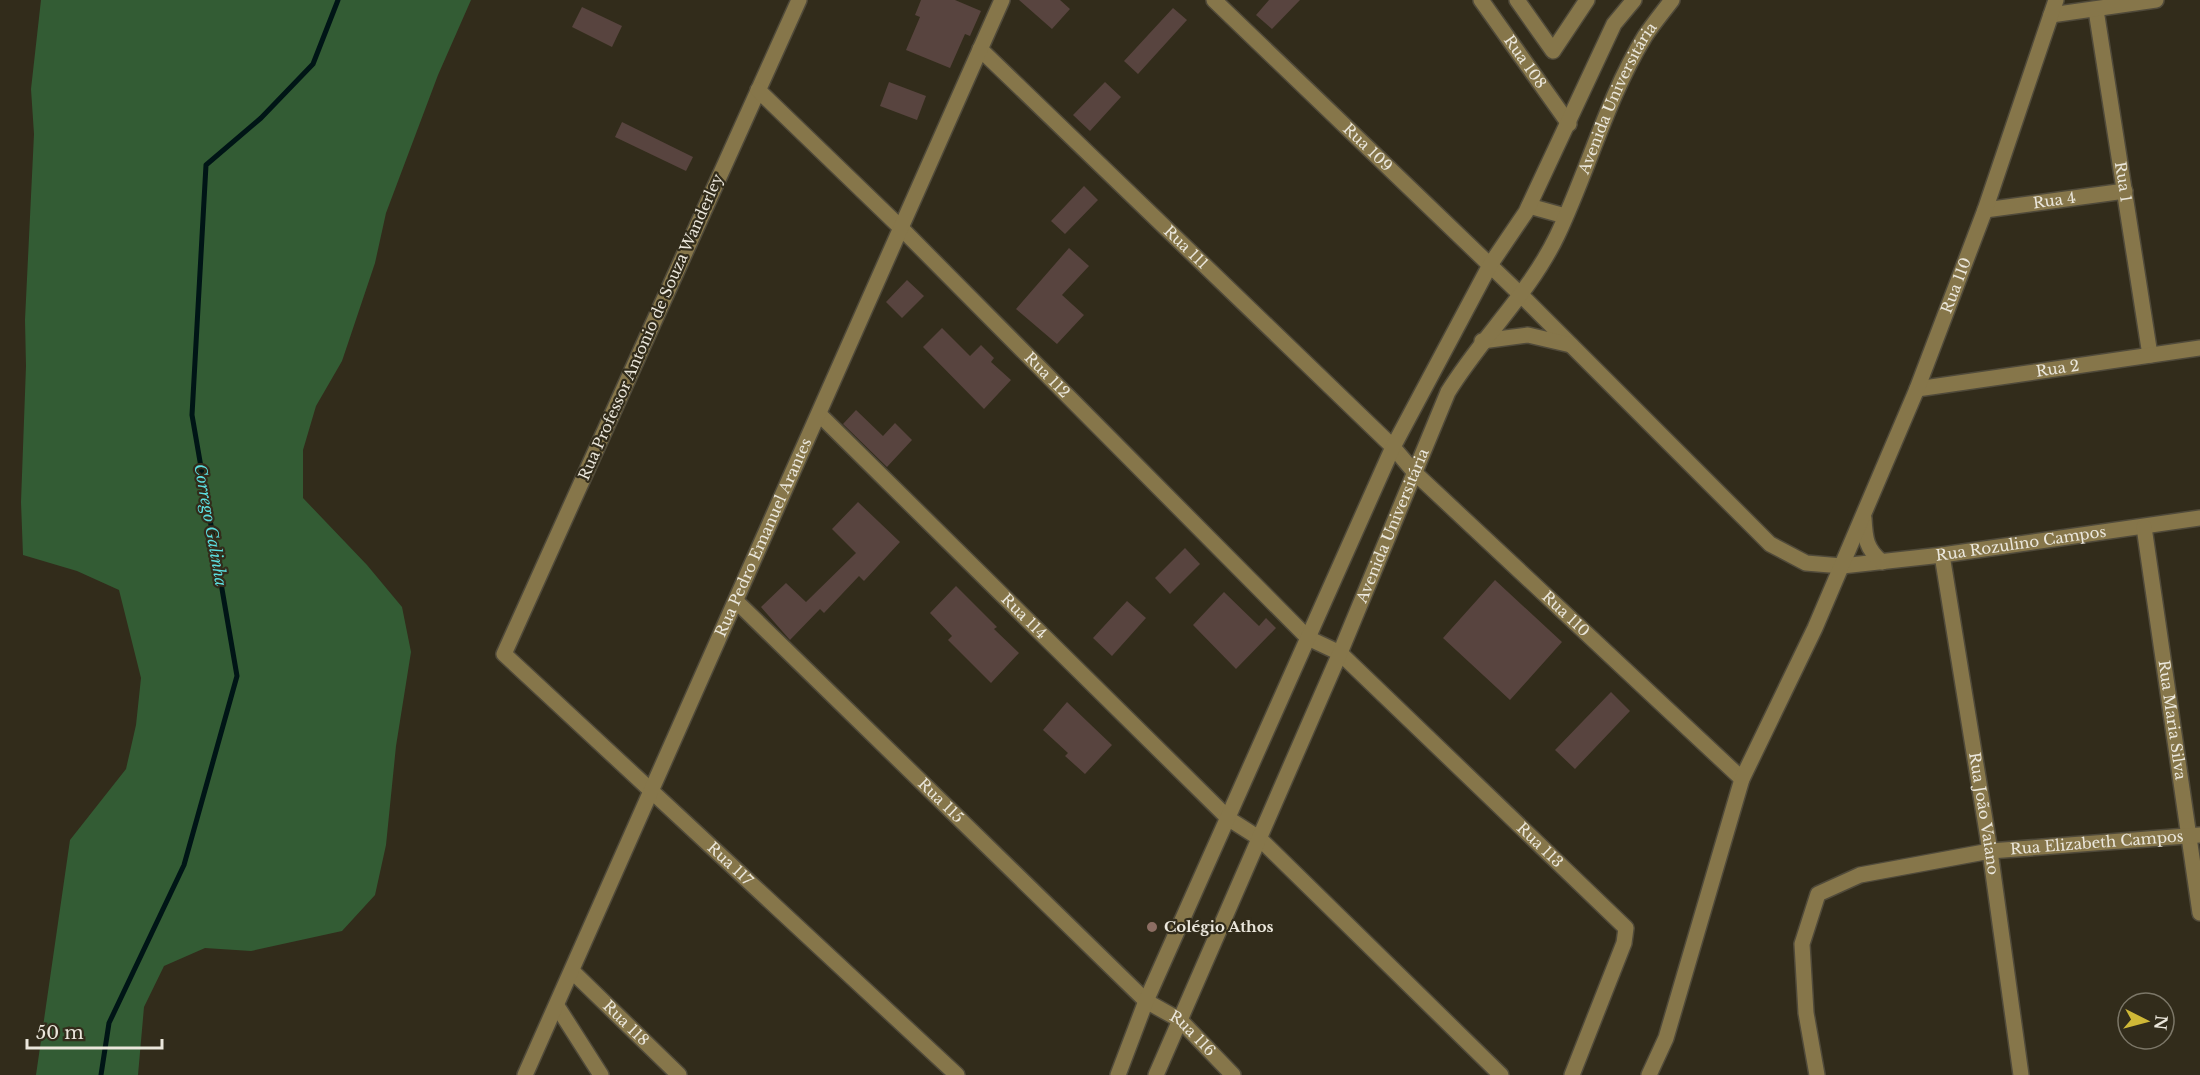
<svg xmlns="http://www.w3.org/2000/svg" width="2200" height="1075" font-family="'Libre Baskerville',serif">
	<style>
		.green { fill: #335c34 }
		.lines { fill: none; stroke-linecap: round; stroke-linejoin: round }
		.stream { stroke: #001516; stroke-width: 5 }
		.building { fill: #58443f }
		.minor-casing { stroke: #504a3a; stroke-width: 18 }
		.minor { stroke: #86764a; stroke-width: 15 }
		.education-dot { fill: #8d6e63; stroke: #322c1b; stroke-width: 2 }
		.labels { text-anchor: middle; stroke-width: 4.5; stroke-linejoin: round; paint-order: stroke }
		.street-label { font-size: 15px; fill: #ebe7dc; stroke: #322c1b }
		.poi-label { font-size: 15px; font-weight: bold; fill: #ebe7dc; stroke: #322c1b; text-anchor: start }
		.water-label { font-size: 16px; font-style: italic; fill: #5cdddf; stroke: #322c1b }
	</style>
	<rect width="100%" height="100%" fill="#322c1b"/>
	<path class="green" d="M 41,0 L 471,0 L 438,75 L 386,213 L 375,263 L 342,361 L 316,406 L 303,450 L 303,498 L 367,565 L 402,607 L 411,652 L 396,746 L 386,845 L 375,895 L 342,931 L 251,951 L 205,948 L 164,966 L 144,1007 L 138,1075 L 36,1075 L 70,840 L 126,769 L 136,725 L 141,678 L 119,590 L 77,571 L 23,555 L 21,502 L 26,366 L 25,320 L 34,134 L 31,89 Z"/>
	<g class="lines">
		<path class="stream" d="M 101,1075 L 109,1023 L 184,865 L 237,676 L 192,415 L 206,165 L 261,118 L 313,64 L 338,0"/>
	</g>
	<path class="building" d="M 921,0 L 955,0 L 981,11 L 970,36 L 965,34 L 950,68 L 906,50 L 920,17 L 915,15 Z
		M 1019,0 L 1060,0 L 1070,9 L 1052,29 Z
		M 1269,0 L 1300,0 L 1272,29 L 1256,15 Z
		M 582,7 L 622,26 L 612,47 L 572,27 Z
		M 1173,8 L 1187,20 L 1138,74 L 1124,61 Z
		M 889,82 L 926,96 L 917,120 L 880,106 Z
		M 1105,82 L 1121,97 L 1090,131 L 1073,115 Z
		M 622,122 L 693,157 L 686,171 L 615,137 Z
		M 1084,186 L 1098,200 L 1065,234 L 1051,221 Z
		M 1069,248 L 1089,266 L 1062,295 L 1084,315 L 1057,344 L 1016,309 Z
		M 907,280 L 924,296 L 902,318 L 886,302 Z
		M 942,328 L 970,356 L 981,345 L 994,358 L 991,362 L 1011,380 L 984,409 L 923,347 Z
		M 856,410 L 883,436 L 895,423 L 912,440 L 887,467 L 843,424 Z
		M 858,502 L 900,542 L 864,581 L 859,576 L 824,613 L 820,609 L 790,640 L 761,607 L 786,583 L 806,602 L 856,553 L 832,529 Z
		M 1185,548 L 1200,564 L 1170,594 L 1155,578 Z
		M 1495,580 L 1562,642 L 1510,700 L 1443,638 Z
		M 956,586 L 997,627 L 994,629 L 1019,653 L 991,683 L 948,640 L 952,636 L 930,613 Z
		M 1224,592 L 1259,626 L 1266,618 L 1276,628 L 1236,669 L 1193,625 Z
		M 1127,601 L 1146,618 L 1112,656 L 1093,638 Z
		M 1611,692 L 1630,711 L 1575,769 L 1555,750 Z
		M 1067,702 L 1112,745 L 1085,774 L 1065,756 L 1068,753 L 1043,730 Z"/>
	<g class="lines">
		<defs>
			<g id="minor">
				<path id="s1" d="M 799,0 L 504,654 L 957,1075"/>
				<path id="s2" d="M 1214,0 L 1521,295 L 1770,544 L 1806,563 L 1842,566 L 1942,555 L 2200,518"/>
				<path id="s3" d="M 1481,0 L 1569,124"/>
				<path d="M 1517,0 L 1553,51 L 1587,0"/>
				<path id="s4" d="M 2096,10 L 2150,355"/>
				<path d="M 2051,15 L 2156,0"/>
				<path id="s5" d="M 980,49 L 1393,447 L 1415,473 L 1742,779"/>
				<path id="s6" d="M 758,90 L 901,228 L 1308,638 L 1340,653 L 1626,928 L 1624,943 L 1572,1075"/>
				<path d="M 1529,206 L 1565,216"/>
				<path id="s7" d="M 1985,210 L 2125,191"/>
				<path d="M 1482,341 L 1528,335 L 1571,345"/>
				<path id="s8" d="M 1917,389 L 2200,348"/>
				<path id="s9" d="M 819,414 L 1229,819 L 1259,838 L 1501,1075"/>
				<path d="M 1864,518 C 1865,538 1866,549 1882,562"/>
				<path id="s10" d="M 2144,527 L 2200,913"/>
				<path id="s11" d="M 1942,555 L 1990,851 L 2021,1075"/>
				<path id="s12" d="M 736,601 L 1146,1001 L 1180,1020 L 1233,1075"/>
				<path id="s13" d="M 572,971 L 679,1075"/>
				<path d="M 557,1006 L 601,1075"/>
				<path id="s14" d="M 525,1075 L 1002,0"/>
				<path d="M 1118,1075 L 1146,1001 L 1393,447 L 1490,265 L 1526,212 L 1614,24 L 1634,0"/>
				<path id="s15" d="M 1156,1075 L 1340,653 L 1448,392 C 1481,338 1529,294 1557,236 C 1588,171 1607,98 1645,36 C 1653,24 1663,12 1672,0"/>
				<path id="s16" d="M 1649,1075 L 1666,1038 L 1742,779 L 1815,628 L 1917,389 L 1985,210 L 2056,0"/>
				<path id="s17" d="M 1817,1075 L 1806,1013 L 1802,944 L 1818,894 L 1860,875 L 1990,851 L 2200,835"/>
			</g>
		</defs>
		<use href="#minor" class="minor-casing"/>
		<use href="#minor" class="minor"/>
	</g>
	<circle class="education-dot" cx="1152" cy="927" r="6"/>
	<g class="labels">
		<g class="street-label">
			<text dy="5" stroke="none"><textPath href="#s3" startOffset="76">Rua 108</textPath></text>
			<text dy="5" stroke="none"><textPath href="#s15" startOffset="1084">Avenida Universitária</textPath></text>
			<text dy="5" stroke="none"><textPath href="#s2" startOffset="213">Rua 109</textPath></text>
			<text dy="5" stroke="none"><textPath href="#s4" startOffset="174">Rua 1</textPath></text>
			<text dy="5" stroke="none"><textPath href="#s7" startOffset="70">Rua 4</textPath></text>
			<text dy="5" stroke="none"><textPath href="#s5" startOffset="286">Rua 111</textPath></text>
			<text dy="5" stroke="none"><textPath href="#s16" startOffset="849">Rua 110</textPath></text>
			<text transform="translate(651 327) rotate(-66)" y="5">Rua Professor Antonio de Souza Wanderley</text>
			<text dy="5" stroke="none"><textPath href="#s8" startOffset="142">Rua 2</textPath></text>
			<text dy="5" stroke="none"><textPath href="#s6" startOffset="406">Rua 112</textPath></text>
			<text dy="5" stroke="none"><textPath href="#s15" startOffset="598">Avenida Universitária</textPath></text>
			<text dy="5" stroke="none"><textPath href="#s14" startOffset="588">Rua Pedro Emanuel Arantes</textPath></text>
			<text dy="5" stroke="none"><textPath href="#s2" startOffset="1035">Rua Rozulino Campos</textPath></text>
			<text dy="5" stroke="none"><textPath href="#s5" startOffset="814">Rua 110</textPath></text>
			<text dy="5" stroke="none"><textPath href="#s9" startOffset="288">Rua 114</textPath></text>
			<text dy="5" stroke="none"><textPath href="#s10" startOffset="195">Rua Maria Silva</textPath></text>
			<text dy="5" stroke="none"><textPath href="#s12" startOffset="286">Rua 115</textPath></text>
			<text dy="5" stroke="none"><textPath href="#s11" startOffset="262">Rua João Vaiano</textPath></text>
			<text dy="5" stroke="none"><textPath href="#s17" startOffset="470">Rua Elizabeth Campos</textPath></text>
			<text dy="5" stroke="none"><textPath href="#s6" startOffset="1089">Rua 113</textPath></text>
			<text dy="5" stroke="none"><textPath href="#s1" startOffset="1026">Rua 117</textPath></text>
			<text dy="5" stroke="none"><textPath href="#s13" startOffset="75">Rua 118</textPath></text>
			<text dy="5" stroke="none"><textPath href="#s12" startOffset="630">Rua 116</textPath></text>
		</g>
		<g class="poi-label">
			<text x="1164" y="932">Colégio Athos</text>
		</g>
		<g class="water-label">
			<text transform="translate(211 525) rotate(80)" y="6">Corrego Galinha</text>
		</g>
	</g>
	<g transform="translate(2146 1021) rotate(96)"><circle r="28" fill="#322c1b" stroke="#7c7768" stroke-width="1.5"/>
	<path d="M0-4.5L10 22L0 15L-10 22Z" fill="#cfb837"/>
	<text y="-9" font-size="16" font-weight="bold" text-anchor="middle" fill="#ebe7dc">N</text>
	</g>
	<path d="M27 1039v9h135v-9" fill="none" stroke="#ebe7dc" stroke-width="3"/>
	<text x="36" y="1039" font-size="18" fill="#ebe7dc" stroke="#322c1b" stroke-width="4.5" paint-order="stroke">50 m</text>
</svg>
